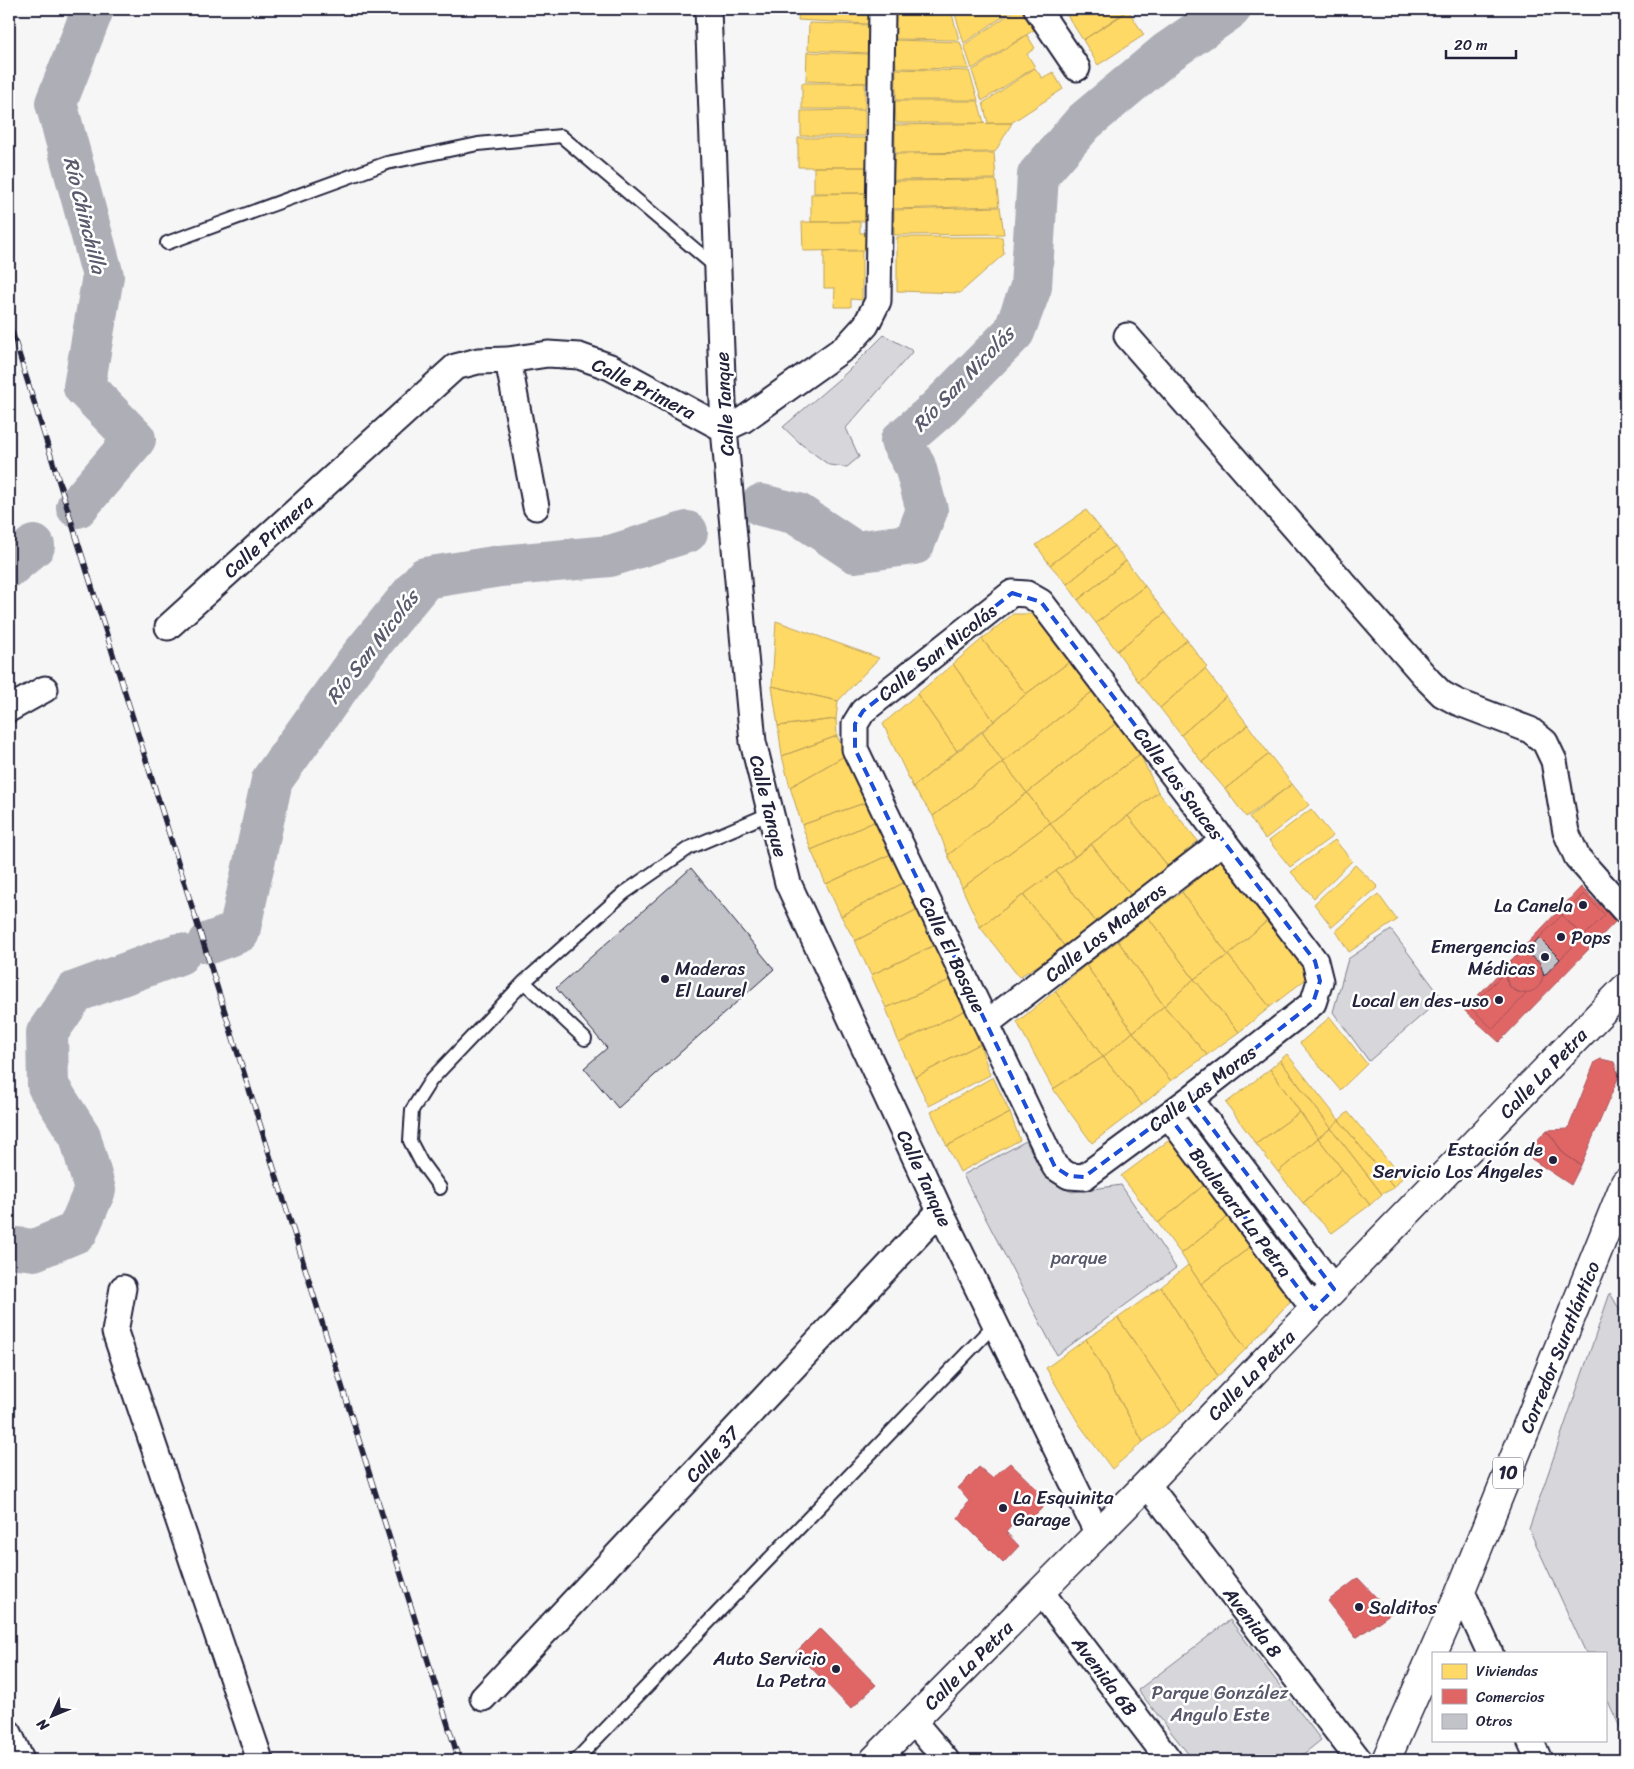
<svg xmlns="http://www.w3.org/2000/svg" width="1634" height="1769" font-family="Sriracha,sans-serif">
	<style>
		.green { fill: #d7d7db; stroke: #7c7c8b }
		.homes { fill: #ffd966; stroke: #bda259 }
		.shops { fill: #e06666; stroke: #a75259 }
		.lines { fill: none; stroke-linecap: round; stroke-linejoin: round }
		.river { stroke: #aeaeb7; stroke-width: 42 }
		.building { fill: #c2c2c9; stroke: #22223b }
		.service-casing { stroke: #22223b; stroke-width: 16 }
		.minor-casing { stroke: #22223b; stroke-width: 29 }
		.tertiary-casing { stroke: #22223b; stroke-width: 31 }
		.primary-casing { stroke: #22223b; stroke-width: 31 }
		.service { stroke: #fff; stroke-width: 12 }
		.minor { stroke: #fff; stroke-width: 25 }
		.tertiary { stroke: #fff; stroke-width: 28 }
		.primary { stroke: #fff; stroke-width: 28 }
		.rail-casing { stroke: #22223b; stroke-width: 5.5 }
		.rail { stroke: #fff; stroke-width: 4; stroke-dasharray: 11; stroke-linecap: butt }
		.marked { fill: none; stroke: #1d4ed8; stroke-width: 4; stroke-dasharray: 10 6; stroke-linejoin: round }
		.poi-dot { fill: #22223b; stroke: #fff; stroke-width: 2 }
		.labels { text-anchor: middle; stroke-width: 5; stroke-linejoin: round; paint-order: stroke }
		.shield { fill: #fff; stroke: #646476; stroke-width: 1 }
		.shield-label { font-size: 18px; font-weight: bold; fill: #22223b }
		.street-label { font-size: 19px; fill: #22223b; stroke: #fff }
		.poi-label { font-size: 19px; fill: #22223b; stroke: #fff; text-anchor: end }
		.park-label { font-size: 19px; fill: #58586b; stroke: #fff }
		.water-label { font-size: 20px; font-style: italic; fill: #5a5a6d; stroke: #fff }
	</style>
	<rect width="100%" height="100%" fill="#f6f6f7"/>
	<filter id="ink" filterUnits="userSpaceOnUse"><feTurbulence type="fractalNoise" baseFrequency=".02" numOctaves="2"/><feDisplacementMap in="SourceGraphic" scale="10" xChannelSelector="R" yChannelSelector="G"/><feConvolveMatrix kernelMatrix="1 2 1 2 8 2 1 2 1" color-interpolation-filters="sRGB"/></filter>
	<g filter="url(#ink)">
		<path class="green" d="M 884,335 L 913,351 L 846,428 L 859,457 L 847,467 L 829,465 L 801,444 L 783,427 L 846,373 Z
			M 1391,930 L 1442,998 L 1369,1061 L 1333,1012 L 1348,959 Z
			M 1026,1141 L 1041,1170 L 1056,1184 L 1072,1192 L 1121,1185 L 1176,1268 L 1057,1355 L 963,1175 Z
			M 1610,1293 L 1625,1319 L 1625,1738 L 1605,1695 L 1605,1653 L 1586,1653 L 1529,1529 Z
			M 1230,1620 L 1321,1740 L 1296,1760 L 1193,1760 L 1138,1690 Z"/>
		<path class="homes" d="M 799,9 L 869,9 L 868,24 L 798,20 Z
			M 896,9 L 951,10 L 959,40 L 895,39 Z
			M 964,9 L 1014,9 L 964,43 L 955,14 Z
			M 1017,9 L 1020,9 L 1034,30 L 972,69 L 964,45 Z
			M 1063,9 L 1121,9 L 1124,14 L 1083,40 Z
			M 1128,10 L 1144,35 L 1098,65 L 1083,40 Z
			M 809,23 L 869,25 L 868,53 L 808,50 Z
			M 1027,35 L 1035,48 L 1027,54 L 1035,67 L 982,101 L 972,71 Z
			M 894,40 L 960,42 L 969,69 L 896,68 Z
			M 807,52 L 868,54 L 868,83 L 806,81 Z
			M 1035,68 L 1042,78 L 1053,72 L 1063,89 L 1011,123 L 988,123 L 983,103 Z
			M 896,69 L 969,71 L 978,100 L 896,100 Z
			M 802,83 L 865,83 L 865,109 L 802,109 Z
			M 895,101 L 978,101 L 984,123 L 896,123 Z
			M 865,110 L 865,136 L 801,136 L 801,111 Z
			M 1012,123 L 995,152 L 895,153 L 895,125 Z
			M 798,138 L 867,138 L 868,167 L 798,167 Z
			M 994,153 L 996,179 L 893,180 L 895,154 Z
			M 814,167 L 867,167 L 867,193 L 814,193 Z
			M 996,180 L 999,206 L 892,209 L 892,181 Z
			M 865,193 L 865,221 L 811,222 L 811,194 Z
			M 1000,207 L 1004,234 L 894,235 L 894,210 Z
			M 802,222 L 860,222 L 860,233 L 866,233 L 866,250 L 803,251 Z
			M 897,237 L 1002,237 L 1004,254 L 960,293 L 897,291 Z
			M 824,251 L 862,251 L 862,300 L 851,299 L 851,307 L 834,307 L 835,288 L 824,288 Z
			M 1086,510 L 1100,528 L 1050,565 L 1036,545 Z
			M 1100,528 L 1114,546 L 1067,584 L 1050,565 Z
			M 1114,546 L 1126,561 L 1078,600 L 1067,584 Z
			M 1126,561 L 1145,586 L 1096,623 L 1078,600 Z
			M 1145,586 L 1165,613 L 1117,651 L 1096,623 Z
			M 1165,613 L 1187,640 L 1138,681 L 1117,651 Z
			M 1013,614 L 1032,614 L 1072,660 L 1026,694 L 982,639 Z
			M 776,621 L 879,658 L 838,701 L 772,686 Z
			M 982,639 L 1026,694 L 994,721 L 953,664 Z
			M 1187,640 L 1207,667 L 1160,708 L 1138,681 Z
			M 1072,660 L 1093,691 L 1003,762 L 982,732 L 1026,694 Z
			M 953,664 L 994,721 L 957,751 L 917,694 Z
			M 1205,669 L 1226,696 L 1181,735 L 1160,708 Z
			M 772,686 L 838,701 L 836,719 L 778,726 Z
			M 1093,691 L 1116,723 L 1027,793 L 1003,762 Z
			M 917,694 L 957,751 L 913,787 L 883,724 Z
			M 1226,696 L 1248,725 L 1202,762 L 1181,735 Z
			M 836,719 L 837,736 L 782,756 L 778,726 Z
			M 1116,723 L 1140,754 L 1050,823 L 1027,793 Z
			M 1248,725 L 1269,754 L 1225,789 L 1202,762 Z
			M 982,732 L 1003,762 L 933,816 L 913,787 Z
			M 837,736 L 846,755 L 790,787 L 782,756 Z
			M 1140,754 L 1158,792 L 1075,857 L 1050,823 Z
			M 1269,754 L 1292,784 L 1246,817 L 1225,789 Z
			M 846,755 L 867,802 L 802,825 L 790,787 Z
			M 1003,762 L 1027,793 L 948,855 L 933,816 Z
			M 1292,784 L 1309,805 L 1265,839 L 1249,817 Z
			M 1158,792 L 1198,841 L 1168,866 L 1128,816 Z
			M 1027,793 L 1050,823 L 962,888 L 948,855 Z
			M 867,802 L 876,821 L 811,850 L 802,825 Z
			M 1311,809 L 1333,836 L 1290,867 L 1269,841 Z
			M 1128,816 L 1168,866 L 1133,898 L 1091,844 Z
			M 876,821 L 891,854 L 826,884 L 811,850 Z
			M 1050,823 L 1075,857 L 980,927 L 962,888 Z
			M 1335,840 L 1352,861 L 1314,898 L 1291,872 Z
			M 1091,844 L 1133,898 L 1097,923 L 1056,871 Z
			M 891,854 L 905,882 L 841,916 L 826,884 Z
			M 1220,860 L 1267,921 L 1228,955 L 1182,892 Z
			M 1355,865 L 1378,887 L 1332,927 L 1314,904 Z
			M 1056,871 L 1097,923 L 1066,948 L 1023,895 Z
			M 905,882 L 922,907 L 855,941 L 841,916 Z
			M 1182,892 L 1228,955 L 1194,979 L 1148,917 Z
			M 1378,894 L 1397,920 L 1349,952 L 1336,931 Z
			M 1023,895 L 1066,948 L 1019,977 L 980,927 Z
			M 922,907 L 937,944 L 871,975 L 855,941 Z
			M 1148,917 L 1194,979 L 1164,1006 L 1118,941 Z
			M 1267,921 L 1303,964 L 1306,979 L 1270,1007 L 1228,955 Z
			M 1118,941 L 1164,1006 L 1133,1032 L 1086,965 Z
			M 937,944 L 950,980 L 886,1008 L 871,975 Z
			M 1228,955 L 1270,1007 L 1239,1032 L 1194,979 Z
			M 1086,965 L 1133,1032 L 1103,1057 L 1055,991 Z
			M 1194,979 L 1239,1032 L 1207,1055 L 1164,1006 Z
			M 950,980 L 966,1010 L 899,1043 L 886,1008 Z
			M 1055,991 L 1103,1057 L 1053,1089 L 1017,1022 Z
			M 1164,1006 L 1207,1055 L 1171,1081 L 1133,1032 Z
			M 966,1010 L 980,1044 L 915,1077 L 899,1043 Z
			M 1330,1017 L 1367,1064 L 1340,1090 L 1300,1043 Z
			M 1133,1032 L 1171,1081 L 1142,1105 L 1103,1057 Z
			M 980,1044 L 990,1075 L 929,1106 L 915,1077 Z
			M 1287,1054 L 1339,1120 L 1331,1128 L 1280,1060 Z
			M 1103,1057 L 1142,1105 L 1092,1143 L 1053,1089 Z
			M 1280,1060 L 1331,1128 L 1318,1138 L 1270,1069 Z
			M 1270,1069 L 1300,1112 L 1256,1144 L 1226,1103 Z
			M 993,1077 L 1010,1113 L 947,1146 L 931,1112 Z
			M 1300,1112 L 1318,1138 L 1278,1172 L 1256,1144 Z
			M 1348,1112 L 1402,1178 L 1394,1188 L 1339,1120 Z
			M 1010,1113 L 1020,1140 L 960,1172 L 947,1146 Z
			M 1339,1120 L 1394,1188 L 1382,1194 L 1331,1128 Z
			M 1331,1128 L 1382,1194 L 1370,1205 L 1318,1138 Z
			M 1175,1136 L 1210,1180 L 1158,1223 L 1121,1176 Z
			M 1318,1138 L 1342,1169 L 1303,1203 L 1278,1172 Z
			M 1342,1169 L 1370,1205 L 1332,1233 L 1303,1203 Z
			M 1210,1180 L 1235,1211 L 1181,1254 L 1158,1223 Z
			M 1235,1211 L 1257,1242 L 1201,1284 L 1181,1254 Z
			M 1257,1242 L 1296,1295 L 1246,1349 L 1201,1284 Z
			M 1188,1265 L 1246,1349 L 1218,1376 L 1161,1287 Z
			M 1161,1287 L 1218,1376 L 1182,1412 L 1118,1318 Z
			M 1118,1318 L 1182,1412 L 1143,1442 L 1086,1339 Z
			M 1086,1339 L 1143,1442 L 1112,1469 L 1079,1424 L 1046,1368 Z"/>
		<path class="shops" d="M 1581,887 L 1616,921 L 1499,1042 L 1464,1010 Z
			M 1584,894 L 1605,915 L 1583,937 L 1562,915 Z
			M 1562,915 L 1583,937 L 1560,959 L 1539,938 Z
			M1505 974a19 19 0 1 1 38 0a19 19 0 1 1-38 0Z
			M 1505,972 L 1506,978 L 1511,988 L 1521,993 L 1527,993 L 1493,1029 L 1470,1007 Z
			M 1601,1059 L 1614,1062 L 1619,1076 L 1581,1165 L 1564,1154 L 1547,1130 L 1568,1129 L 1595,1062 Z
			M 1547,1130 L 1564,1154 L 1581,1165 L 1571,1185 L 1524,1154 Z
			M 1010,1463 L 1049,1501 L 1029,1521 L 1021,1515 L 1006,1532 L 1019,1546 L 1003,1563 L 958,1518 L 969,1501 L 958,1488 L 979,1467 L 992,1478 Z
			M 1358,1578 L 1391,1613 L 1356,1638 L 1328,1601 Z
			M 820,1628 L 876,1685 L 851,1709 L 796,1652 Z"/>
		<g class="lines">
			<path class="river" d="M 761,505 L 798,514 L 855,552 L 914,544 L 927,510 L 915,466 L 901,441 L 937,410 L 1014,332 L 1031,287 L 1038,175 L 1084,122 L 1168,52 L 1230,9
				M 77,507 L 135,439 L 84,387 L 103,276 L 56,103 L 93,9
				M 9,567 L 34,546
				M 209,943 L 239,932 L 272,780 L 358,660 L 425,578 L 500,566 L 610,556 L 687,532
				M 9,1247 L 34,1250 L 77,1232 L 95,1190 L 80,1136 L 48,1086 L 47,1033 L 75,992 L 179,954"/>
		</g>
		<path class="building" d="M 691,868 L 774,969 L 618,1108 L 584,1068 L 607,1048 L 556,988 Z
			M 1539,938 L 1560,959 L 1544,976 L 1540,963 L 1529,955 L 1523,955 Z"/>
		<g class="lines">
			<defs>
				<path id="service" d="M 167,243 L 387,163 L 478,144 L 561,136 L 717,268
					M 524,982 L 585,1039
					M 440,1188 L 421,1162 L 410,1141 L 412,1110 L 431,1080 L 524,982 L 624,893 L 689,848 L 771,813
					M 576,1760 L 995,1324"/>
				<path id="minor" d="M 708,9 L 724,429 L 753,742 L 788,883 L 940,1211 L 1098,1534
					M 1037,9 L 1077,68
					M 1127,336 L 1429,681 L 1442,694 L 1457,702 L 1530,730 L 1545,742 L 1554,761 L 1566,832 L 1577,857 L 1625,911
					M 508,360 L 536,507
					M 1012,593 L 1027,594 L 1041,602 L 1315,961 L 1320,981 L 1313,1003 L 1190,1099 L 1084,1177 L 1069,1176 L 1055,1167 L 855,749 L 855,724 L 863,711 Z
					M 168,627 L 455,367 L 478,361 L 508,360 L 548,354 L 579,356 L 610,367 L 724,429 L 743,420 L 847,346 L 866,325 L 878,301 L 882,9
					M 9,709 L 45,689
					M 987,1023 L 1223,841
					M 1190,1099 L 1334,1289
					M 1168,1115 L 1314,1309
					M 123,1288 L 115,1332 L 260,1760
					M 1147,1484 L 1359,1760
					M 1461,1590 L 1490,1653
					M 1041,1592 L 1169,1760
					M 483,1698 L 940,1211
					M 913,1721 L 946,1760
					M 9,1733 L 21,1760
					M 1530,1740 L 1539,1760"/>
				<path id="tertiary" d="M 874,1760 L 1147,1484 L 1314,1309 L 1625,988"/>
				<path id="primary" d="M 1386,1760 L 1461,1590 L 1625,1183"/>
			</defs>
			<use href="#service" class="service-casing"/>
			<use href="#minor" class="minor-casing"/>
			<use href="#tertiary" class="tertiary-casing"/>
			<use href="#primary" class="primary-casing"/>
			<use href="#service" class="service"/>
			<use href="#minor" class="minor"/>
			<use href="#tertiary" class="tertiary"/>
			<use href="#primary" class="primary"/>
			<defs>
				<path id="rail" d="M 9,322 L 459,1760"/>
			</defs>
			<use href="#rail" class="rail-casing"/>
			<use href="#rail" class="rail"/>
		</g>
	</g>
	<path class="marked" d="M 1012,593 L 1041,602 L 1315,961 L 1320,981 L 1313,1003 L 1190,1099 L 1334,1289 L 1314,1309 L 1168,1115 L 1084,1177 L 1069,1176 L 1055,1167 L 855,749 L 855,724 L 863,711 Z"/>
	<g class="poi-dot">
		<circle cx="1583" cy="905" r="5"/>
		<circle cx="1561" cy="937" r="5"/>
		<circle cx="1545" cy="957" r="5"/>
		<circle cx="665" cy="979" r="5"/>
		<circle cx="1499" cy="1000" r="5"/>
		<circle cx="1553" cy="1160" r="5"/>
		<circle cx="1003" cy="1508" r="5"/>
		<circle cx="1359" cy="1607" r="5"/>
		<circle cx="836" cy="1669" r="5"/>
	</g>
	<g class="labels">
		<rect class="shield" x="1493" y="1457.5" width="30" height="31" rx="4"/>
		<g class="shield-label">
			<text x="1508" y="1479">10</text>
		</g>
		<g class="street-label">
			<text transform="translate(644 388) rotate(27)" y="7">Calle Primera</text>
			<text transform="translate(724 404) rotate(-93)" y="7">Calle Tanque</text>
			<text transform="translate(268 536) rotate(-42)" y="7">Calle Primera</text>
			<text transform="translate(937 652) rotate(-38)" y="7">Calle San Nicolás</text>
			<text transform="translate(1179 783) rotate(53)" y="7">Calle Los Sauces</text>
			<text transform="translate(769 806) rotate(76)" y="7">Calle Tanque</text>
			<text transform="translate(1105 932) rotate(-38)" y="7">Calle Los Maderos</text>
			<text transform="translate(953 954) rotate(64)" y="7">Calle El Bosque</text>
			<text transform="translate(1543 1073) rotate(-46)" y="7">Calle La Petra</text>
			<text transform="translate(1202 1088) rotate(-37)" y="7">Calle Las Moras</text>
			<text transform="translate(925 1178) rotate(65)" y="7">Calle Tanque</text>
			<text transform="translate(1241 1212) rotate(53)" y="7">Boulevard La Petra</text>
			<text transform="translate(1559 1347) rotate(-68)" y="7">Corredor Suratlántico</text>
			<text transform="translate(1251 1375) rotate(-46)" y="7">Calle La Petra</text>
			<text transform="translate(712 1454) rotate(-47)" y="7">Calle 37</text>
			<text transform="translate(1253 1622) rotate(53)" y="7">Avenida 8</text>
			<text transform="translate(968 1665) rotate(-45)" y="7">Calle La Petra</text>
			<text transform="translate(1105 1676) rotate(53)" y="7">Avenida 6B</text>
		</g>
		<g class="poi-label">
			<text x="1573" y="912">La Canela</text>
			<text x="1571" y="944" text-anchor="start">Pops</text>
			<text x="1535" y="953">Emergencias<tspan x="1535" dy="22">Médicas</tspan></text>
			<text x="675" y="975" text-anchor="start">Maderas<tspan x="675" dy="22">El Laurel</tspan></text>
			<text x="1489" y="1007">Local en des-uso</text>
			<text x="1543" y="1156">Estación de<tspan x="1543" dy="22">Servicio Los Ángeles</tspan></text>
			<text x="1013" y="1504" text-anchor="start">La Esquinita<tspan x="1013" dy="22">Garage</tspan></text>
			<text x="1369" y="1614" text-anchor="start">Salditos</text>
			<text x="826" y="1665">Auto Servicio<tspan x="826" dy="22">La Petra</tspan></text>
		</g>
		<g class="park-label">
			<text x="1079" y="1264">parque</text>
			<text x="1220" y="1699">Parque González<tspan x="1220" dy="22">Angulo Este</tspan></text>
		</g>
		<g class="water-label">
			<text transform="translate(85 215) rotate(76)" y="7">Río Chinchilla</text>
			<text transform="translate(963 379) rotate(-46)" y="7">Río San Nicolás</text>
			<text transform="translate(372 647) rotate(-52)" y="7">Río San Nicolás</text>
		</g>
	</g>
	<rect width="1634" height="1769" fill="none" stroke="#fff" stroke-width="30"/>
	<rect x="15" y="15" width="1604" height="1739" fill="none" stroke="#22223b" stroke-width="2" filter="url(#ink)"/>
	<rect x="1432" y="1652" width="175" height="90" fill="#ffffff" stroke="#a7a7b1"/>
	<rect x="1442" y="1664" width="25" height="15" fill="#ffd966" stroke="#a7a7b1"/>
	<text x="1476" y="1676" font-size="15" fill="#22223b">Viviendas</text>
	<rect x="1442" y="1689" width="25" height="15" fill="#e06666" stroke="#a7a7b1"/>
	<text x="1476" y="1702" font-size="15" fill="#22223b">Comercios</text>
	<rect x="1442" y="1714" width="25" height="15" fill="#c2c2c9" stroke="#a7a7b1"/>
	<text x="1476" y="1726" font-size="15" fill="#22223b">Otros</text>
	<g transform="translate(52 1716) rotate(226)" stroke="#ffffff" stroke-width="4" paint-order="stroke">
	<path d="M0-4L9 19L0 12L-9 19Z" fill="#22223b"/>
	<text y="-8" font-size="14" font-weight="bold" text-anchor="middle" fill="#22223b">N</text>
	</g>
	<path d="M1446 50v8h70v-8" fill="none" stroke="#22223b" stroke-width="2.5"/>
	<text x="1454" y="50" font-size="15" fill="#22223b" stroke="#ffffff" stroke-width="4" paint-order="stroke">20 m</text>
</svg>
